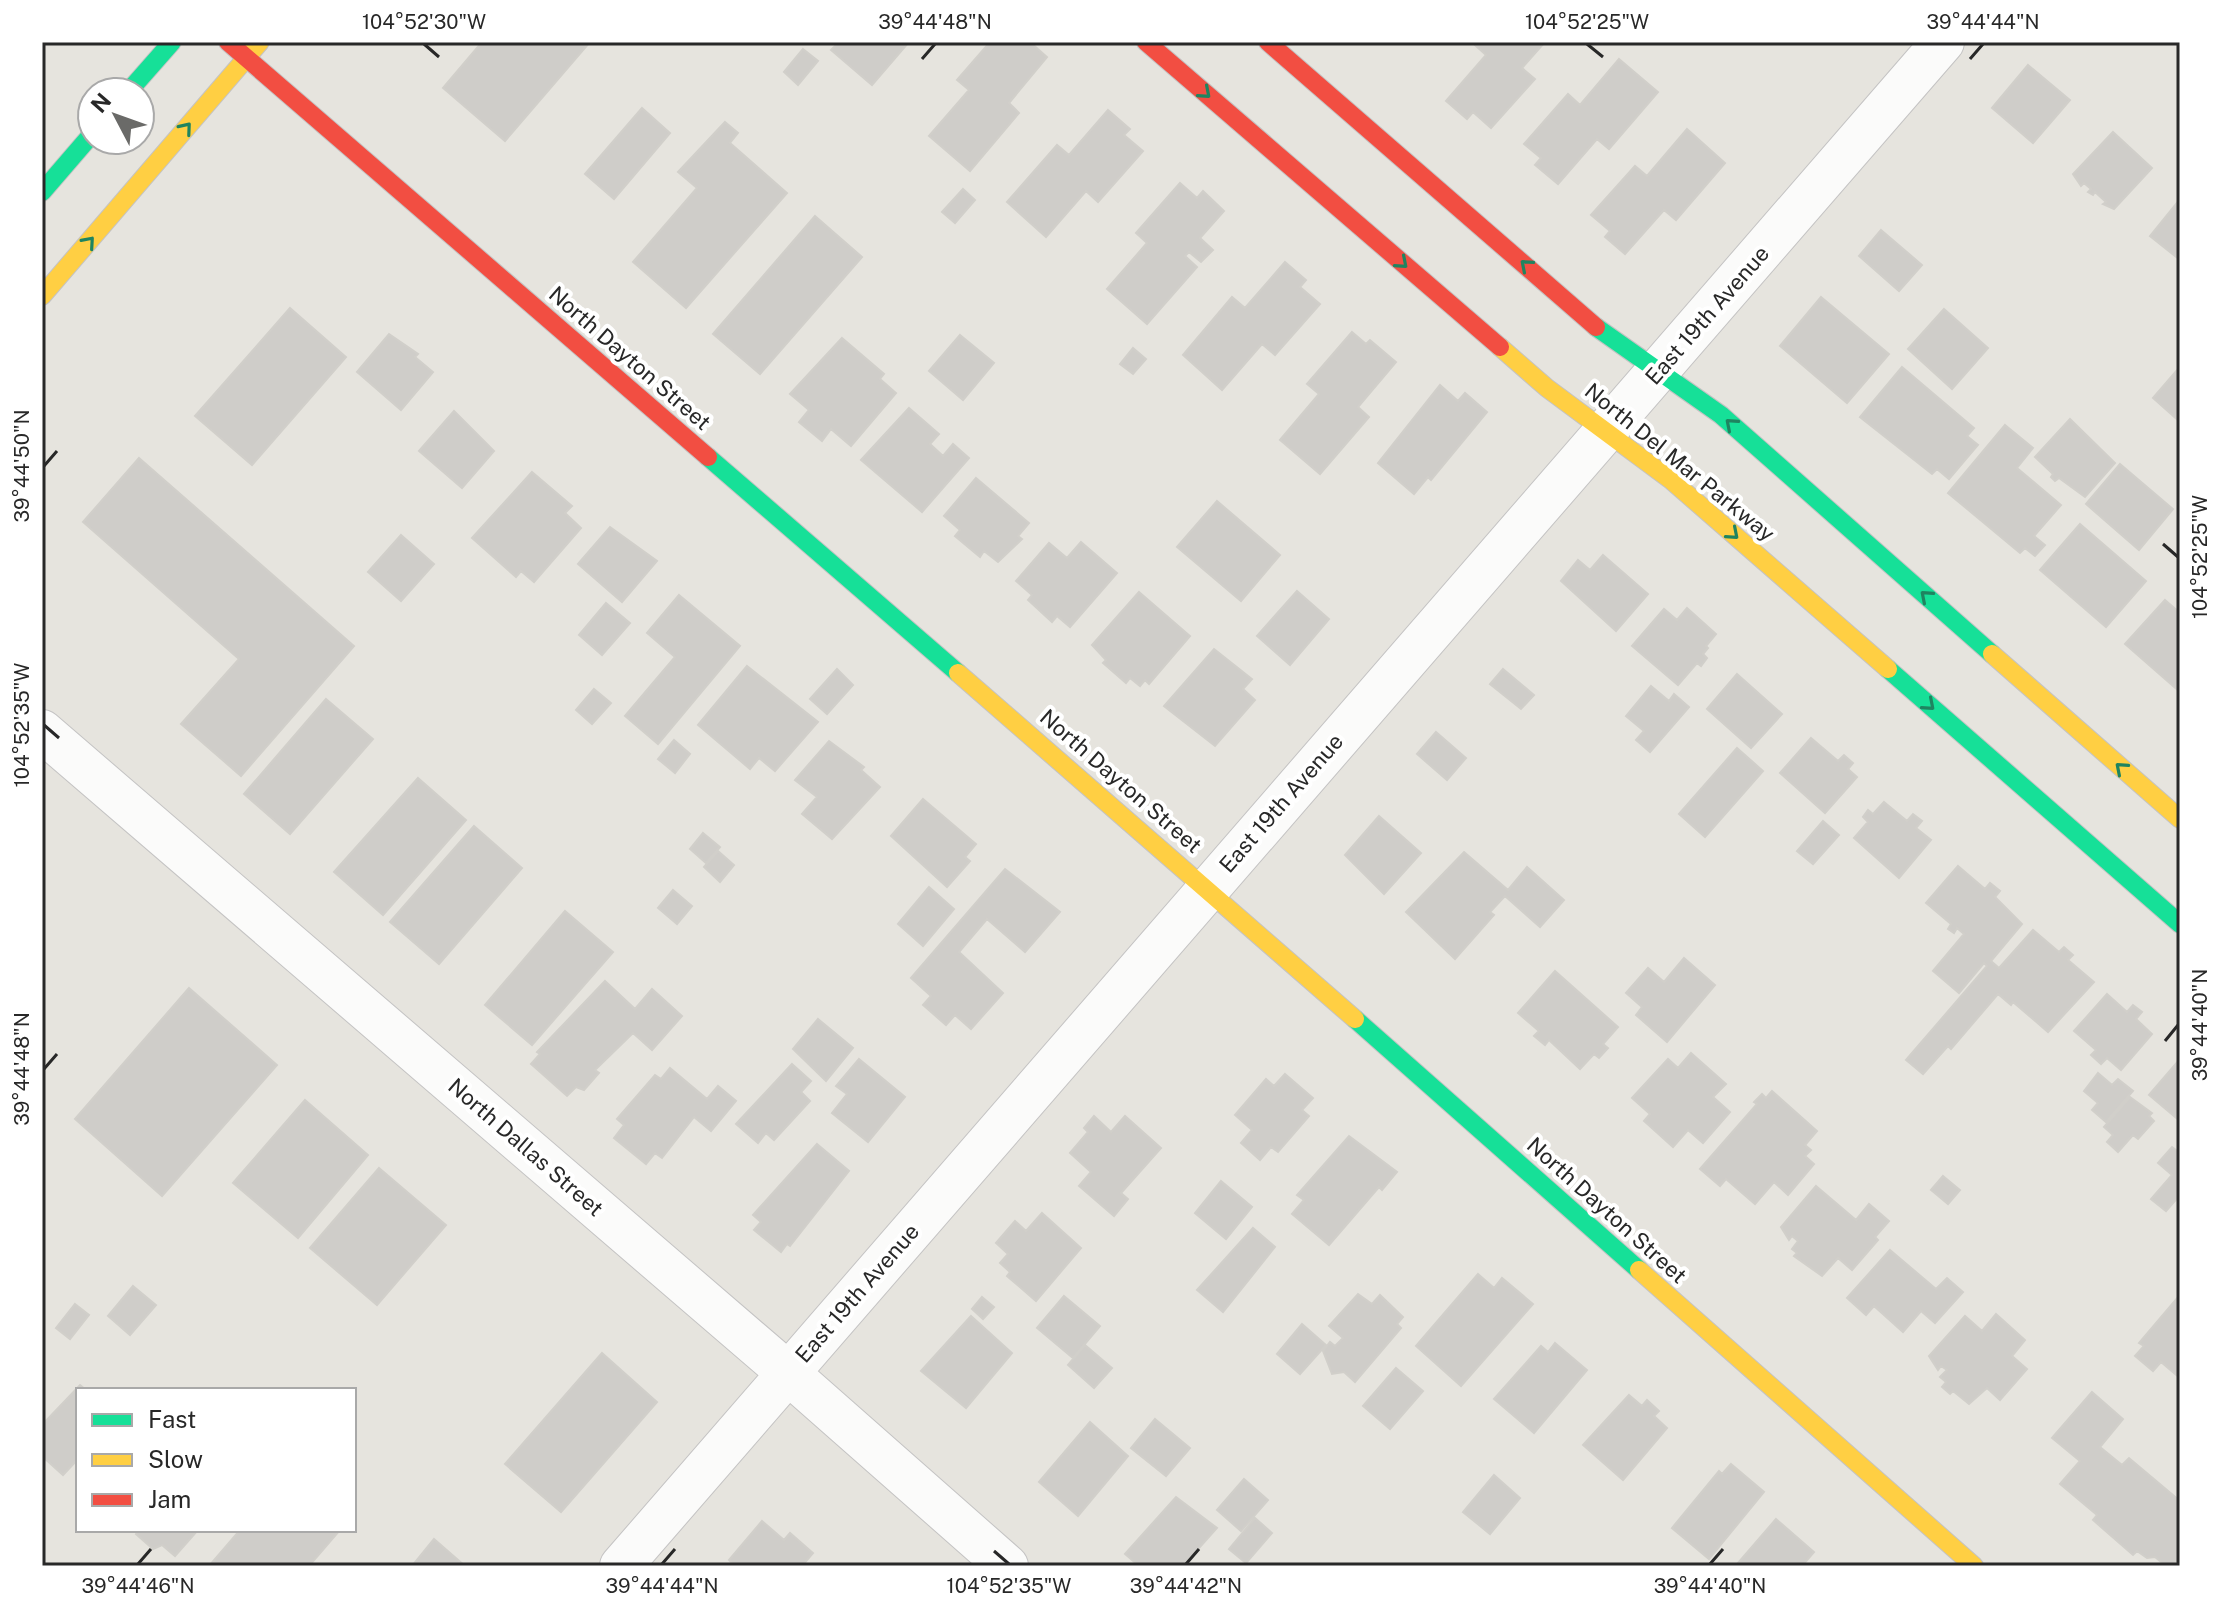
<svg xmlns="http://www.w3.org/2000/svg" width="2222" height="1608" font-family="'Public Sans',sans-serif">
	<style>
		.building { fill: #cfcdc9; stroke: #d1cfca; stroke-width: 2 }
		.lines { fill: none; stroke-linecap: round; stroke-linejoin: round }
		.street-casing { stroke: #c4c3c3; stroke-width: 44 }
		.fast-casing { stroke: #c4c3c3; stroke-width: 20 }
		.slow-casing { stroke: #c4c3c3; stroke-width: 20 }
		.jam-casing { stroke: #c4c3c3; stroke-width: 20 }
		.street { stroke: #fbfbfa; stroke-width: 42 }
		.fast { stroke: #16e098; stroke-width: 18 }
		.slow { stroke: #ffcf43; stroke-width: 18 }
		.jam { stroke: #f24e42; stroke-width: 18 }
		.oneway { stroke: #1f8460 }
		.ticks { fill: none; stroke: #282828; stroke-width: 3 }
		.labels { text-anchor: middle; stroke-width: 8; stroke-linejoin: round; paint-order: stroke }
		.street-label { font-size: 22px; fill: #282828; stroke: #fff }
		.neatline { fill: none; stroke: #282828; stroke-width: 3 }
		.ticks-label { font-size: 20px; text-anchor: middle; fill: #282828 }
	</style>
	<rect width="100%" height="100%" fill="#e6e4de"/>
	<path class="building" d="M 482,42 L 590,42 L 505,141 L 443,88 Z
		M 839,42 L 909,42 L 872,85 L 831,50 Z
		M 990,42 L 1030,42 L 1047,57 L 1009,103 L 1019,113 L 970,171 L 929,136 L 969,90 L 957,80 Z
		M 1477,42 L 1545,42 L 1522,68 L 1535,79 L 1491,128 L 1473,112 L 1467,119 L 1446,101 L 1486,55 L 1475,45 Z
		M 803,49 L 818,61 L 798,85 L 784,72 Z
		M 1619,59 L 1658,92 L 1609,149 L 1597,139 L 1558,184 L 1535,165 L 1541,158 L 1524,144 L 1568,94 L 1580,105 Z
		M 2028,65 L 2070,100 L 2033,143 L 1992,108 Z
		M 642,108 L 670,133 L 614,199 L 585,174 Z
		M 1108,110 L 1130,129 L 1124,135 L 1143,151 L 1098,202 L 1086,191 L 1046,237 L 1007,202 L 1057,145 L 1069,155 Z
		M 725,122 L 738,133 L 730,143 L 787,193 L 686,308 L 633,262 L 697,188 L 678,172 Z
		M 1687,129 L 1725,163 L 1676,220 L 1664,210 L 1625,254 L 1605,237 L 1610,231 L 1591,215 L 1635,166 L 1647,176 Z
		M 2113,132 L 2152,168 L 2114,209 L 2103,204 L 2106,202 L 2095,192 L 2093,195 L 2088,192 L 2091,189 L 2084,183 L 2081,186 L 2073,174 Z
		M 1180,183 L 1197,198 L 1203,191 L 1224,211 L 1200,238 L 1213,250 L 1201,262 L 1189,252 L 1185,256 L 1197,267 L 1147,324 L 1107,289 L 1147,243 L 1136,233 Z
		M 963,189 L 975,200 L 955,223 L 942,212 Z
		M 2180,199 L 2180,260 L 2150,236 Z
		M 815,216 L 862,257 L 760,374 L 713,334 Z
		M 1881,230 L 1922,265 L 1899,291 L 1859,256 Z
		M 1285,262 L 1306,280 L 1300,287 L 1320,304 L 1275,355 L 1262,344 L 1222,390 L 1183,355 L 1232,297 L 1245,308 Z
		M 1821,297 L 1889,354 L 1847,403 L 1780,346 Z
		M 290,308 L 346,357 L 252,465 L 195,416 Z
		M 1944,309 L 1988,348 L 1952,389 L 1908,349 Z
		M 1352,332 L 1366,344 L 1370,340 L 1396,362 L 1358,407 L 1369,417 L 1320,474 L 1280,440 L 1319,394 L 1307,384 Z
		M 389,334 L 418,354 L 415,357 L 433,372 L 401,410 L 357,372 Z
		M 960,335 L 994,363 L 963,400 L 929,371 Z
		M 842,338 L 884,374 L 880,379 L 896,393 L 851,446 L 831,429 L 822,441 L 799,422 L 809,410 L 790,394 Z
		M 1133,348 L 1146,359 L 1133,374 L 1120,364 Z
		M 1902,367 L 1974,428 L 1967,436 L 1978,445 L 1949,479 L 1937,469 L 1932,474 L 1860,417 Z
		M 2178,369 L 2180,371 L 2180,422 L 2153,398 Z
		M 1440,385 L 1458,401 L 1465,393 L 1487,412 L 1431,480 L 1428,477 L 1414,494 L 1378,463 Z
		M 909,408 L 939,434 L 930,444 L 943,456 L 953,444 L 969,458 L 922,512 L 861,460 Z
		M 454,411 L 494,451 L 462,488 L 419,451 Z
		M 2070,419 L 2115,463 L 2085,497 L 2059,478 L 2055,481 L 2051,477 L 2053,474 L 2035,457 Z
		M 2005,425 L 2033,448 L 2017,468 L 2061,505 L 2034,536 L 2045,545 L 2035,556 L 2025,548 L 2020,553 L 1948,493 Z
		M 139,458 L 354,646 L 241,776 L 181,724 L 239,659 L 83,522 Z
		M 2120,464 L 2173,509 L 2139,550 L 2086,504 Z
		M 532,472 L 572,506 L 565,513 L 581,528 L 534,582 L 521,571 L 516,577 L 472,538 Z
		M 976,478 L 1029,523 L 1018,536 L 1022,539 L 998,562 L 984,551 L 980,557 L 955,536 L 960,530 L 944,516 Z
		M 1217,501 L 1280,555 L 1241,601 L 1177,547 Z
		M 2080,524 L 2146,581 L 2106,627 L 2040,570 Z
		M 610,527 L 657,561 L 622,602 L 578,564 Z
		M 401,535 L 434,564 L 401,601 L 368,572 Z
		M 1081,542 L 1117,573 L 1070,627 L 1057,616 L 1052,622 L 1028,600 L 1032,595 L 1016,581 L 1049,543 L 1067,558 Z
		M 1603,555 L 1648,594 L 1616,631 L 1561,581 L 1578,560 L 1590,570 Z
		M 1297,591 L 1329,619 L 1290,665 L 1257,636 Z
		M 1139,592 L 1190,636 L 1149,684 L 1145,680 L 1140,686 L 1130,678 L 1126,683 L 1103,663 L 1106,660 L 1092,645 Z
		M 679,595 L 740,646 L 658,744 L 625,716 L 675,657 L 647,633 Z
		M 2165,600 L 2180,613 L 2180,692 L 2125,644 Z
		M 606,603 L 630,623 L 602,655 L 579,635 Z
		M 1687,608 L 1716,634 L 1706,646 L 1708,648 L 1703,654 L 1707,658 L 1701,666 L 1697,663 L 1678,685 L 1632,646 L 1664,609 L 1677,620 Z
		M 1214,649 L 1252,679 L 1243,689 L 1255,700 L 1215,746 L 1164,706 Z
		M 747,666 L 818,722 L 775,771 L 759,758 L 750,769 L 698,725 Z
		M 837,669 L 853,685 L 827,714 L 810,699 Z
		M 1503,669 L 1534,695 L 1521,709 L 1490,684 Z
		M 1737,674 L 1782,714 L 1751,748 L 1707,709 Z
		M 1651,686 L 1669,701 L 1674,694 L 1689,707 L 1650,752 L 1636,740 L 1644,731 L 1626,716 Z
		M 594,689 L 611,703 L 592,724 L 576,710 Z
		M 326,699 L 373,739 L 290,834 L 244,794 Z
		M 1436,732 L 1466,758 L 1447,780 L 1417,754 Z
		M 1811,738 L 1838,761 L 1844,755 L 1853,763 L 1848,769 L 1857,777 L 1825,813 L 1780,773 Z
		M 674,740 L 690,754 L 675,773 L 658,759 Z
		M 829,741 L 864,767 L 861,770 L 880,787 L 832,839 L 802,814 L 817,797 L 795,780 Z
		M 1737,748 L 1763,771 L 1705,837 L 1679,814 Z
		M 418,778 L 466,820 L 383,915 L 334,872 Z
		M 923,799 L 976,844 L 965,857 L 970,861 L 947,887 L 891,836 Z
		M 1884,802 L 1907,821 L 1913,814 L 1922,821 L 1916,828 L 1931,840 L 1899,878 L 1854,838 L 1868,822 L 1863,817 L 1868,810 L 1873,814 Z
		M 1379,816 L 1421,853 L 1384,894 L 1345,855 Z
		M 1823,821 L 1839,835 L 1813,864 L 1797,851 Z
		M 474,826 L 522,868 L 439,964 L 390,922 Z
		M 703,833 L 720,847 L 706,863 L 690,849 Z
		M 718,851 L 734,865 L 720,882 L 704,867 Z
		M 1464,852 L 1508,890 L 1527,867 L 1564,900 L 1540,927 L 1505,896 L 1490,912 L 1494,915 L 1455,959 L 1406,912 Z
		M 1958,866 L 1985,889 L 1990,883 L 2000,891 L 1995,897 L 2022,924 L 1991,961 L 1999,968 L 2033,930 L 2059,952 L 2064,947 L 2073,955 L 2068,960 L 2094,982 L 2048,1032 L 2013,1002 L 2011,1005 L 1998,994 L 1951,1049 L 1948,1046 L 1923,1074 L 1906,1060 L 1987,966 L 1984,963 L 1959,993 L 1933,971 L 1964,934 L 1957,928 L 1954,933 L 1948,929 L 1951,924 L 1926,903 Z
		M 1005,869 L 1060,912 L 1025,952 L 987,919 L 959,952 L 1003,993 L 971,1029 L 955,1015 L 946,1025 L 923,1005 L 931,996 L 911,978 Z
		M 929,887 L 954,909 L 923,946 L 898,924 Z
		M 673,890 L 692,906 L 677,924 L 658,908 Z
		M 565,911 L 613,952 L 532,1045 L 485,1005 Z
		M 1684,958 L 1715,985 L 1667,1042 L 1636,1015 L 1642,1007 L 1626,993 L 1648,968 L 1664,982 Z
		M 1555,971 L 1618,1027 L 1603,1044 L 1608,1048 L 1599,1058 L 1594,1054 L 1580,1069 L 1549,1040 L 1545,1045 L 1534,1036 L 1539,1031 L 1518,1013 Z
		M 605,981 L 635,1009 L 652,989 L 682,1016 L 652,1050 L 633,1033 L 595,1070 L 599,1073 L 584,1090 L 576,1087 L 567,1096 L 531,1064 L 540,1054 L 537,1052 Z
		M 189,988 L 277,1065 L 162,1196 L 75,1119 Z
		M 2107,994 L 2127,1012 L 2133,1005 L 2142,1012 L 2136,1019 L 2152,1034 L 2121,1070 L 2107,1058 L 2101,1064 L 2091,1055 L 2096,1050 L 2074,1031 Z
		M 818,1019 L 853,1048 L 826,1081 L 793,1049 Z
		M 1691,1053 L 1726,1084 L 1713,1097 L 1730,1112 L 1703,1143 L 1688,1130 L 1673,1147 L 1644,1121 L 1650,1114 L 1632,1098 L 1668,1059 L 1678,1068 Z
		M 859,1059 L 905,1097 L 868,1142 L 832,1113 L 847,1094 L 836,1086 Z
		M 2180,1059 L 2180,1121 L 2149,1095 Z
		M 792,1064 L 811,1081 L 801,1092 L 810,1101 L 774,1140 L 766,1133 L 758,1143 L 736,1124 Z
		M 670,1068 L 707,1099 L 718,1086 L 736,1101 L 711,1131 L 694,1117 L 662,1158 L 655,1153 L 646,1164 L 614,1138 L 624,1125 L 617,1119 L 655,1075 L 661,1079 Z
		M 2098,1073 L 2112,1085 L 2118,1079 L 2133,1091 L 2106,1122 L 2092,1110 L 2098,1103 L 2084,1091 Z
		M 1285,1074 L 1313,1098 L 1302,1110 L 1309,1116 L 1278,1152 L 1271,1147 L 1260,1160 L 1241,1143 L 1252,1130 L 1235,1115 L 1266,1079 L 1274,1086 Z
		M 1772,1091 L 1817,1131 L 1805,1145 L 1811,1150 L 1805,1156 L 1814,1164 L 1788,1195 L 1774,1182 L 1755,1204 L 1726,1179 L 1720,1186 L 1700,1169 L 1757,1104 L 1754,1102 L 1762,1094 L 1766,1098 Z
		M 2130,1097 L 2152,1113 L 2149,1116 L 2154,1121 L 2138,1139 L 2133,1135 L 2118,1152 L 2107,1142 L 2113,1135 L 2104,1127 Z
		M 305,1100 L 368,1155 L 298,1238 L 233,1183 Z
		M 1094,1116 L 1111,1132 L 1125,1116 L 1161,1148 L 1121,1193 L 1128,1199 L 1114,1216 L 1079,1186 L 1091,1172 L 1070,1153 L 1088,1132 L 1084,1128 Z
		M 1349,1136 L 1397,1172 L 1382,1190 L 1379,1187 L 1329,1245 L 1292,1214 L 1304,1200 L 1297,1195 Z
		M 817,1144 L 849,1171 L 790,1246 L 787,1244 L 781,1252 L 754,1230 L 761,1222 L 753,1215 Z
		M 2172,1147 L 2180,1153 L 2180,1195 L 2166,1211 L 2151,1199 L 2172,1175 L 2158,1163 Z
		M 379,1168 L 446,1225 L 377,1305 L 310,1248 Z
		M 1943,1176 L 1960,1190 L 1948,1204 L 1931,1190 Z
		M 1221,1181 L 1252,1207 L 1226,1239 L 1195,1213 Z
		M 1816,1186 L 1856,1220 L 1869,1204 L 1889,1221 L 1875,1237 L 1878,1240 L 1852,1270 L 1838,1258 L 1822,1276 L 1794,1256 L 1797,1253 L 1792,1249 L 1798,1241 L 1792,1236 L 1789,1240 L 1781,1227 Z
		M 1042,1213 L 1081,1248 L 1036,1301 L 1007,1276 L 1010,1272 L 1000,1263 L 1008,1254 L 996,1243 L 1015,1221 L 1026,1231 Z
		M 1253,1228 L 1275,1247 L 1223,1312 L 1197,1290 Z
		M 1890,1250 L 1936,1289 L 1947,1278 L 1963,1292 L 1935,1323 L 1921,1311 L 1903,1332 L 1874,1306 L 1866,1315 L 1847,1298 Z
		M 1478,1274 L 1494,1288 L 1502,1278 L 1533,1304 L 1461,1386 L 1416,1346 Z
		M 133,1286 L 156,1305 L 130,1335 L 108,1316 Z
		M 1358,1294 L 1372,1304 L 1380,1295 L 1403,1317 L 1397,1324 L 1401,1328 L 1355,1382 L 1344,1372 L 1332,1374 L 1323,1351 L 1330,1342 L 1335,1346 L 1343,1338 L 1329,1326 Z
		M 1064,1296 L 1100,1326 L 1073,1358 L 1037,1328 Z
		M 2179,1296 L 2180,1297 L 2180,1378 L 2161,1362 L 2153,1371 L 2135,1356 L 2144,1346 L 2139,1343 Z
		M 982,1297 L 994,1307 L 983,1319 L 972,1309 Z
		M 75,1304 L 89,1315 L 70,1339 L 56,1328 Z
		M 1996,1314 L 2025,1340 L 2012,1356 L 2027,1369 L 2000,1400 L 1987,1388 L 1969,1404 L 1953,1391 L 1950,1394 L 1942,1387 L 1946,1382 L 1940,1377 L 1947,1370 L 1941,1366 L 1938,1370 L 1929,1356 L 1965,1316 L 1982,1331 Z
		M 971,1316 L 1012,1353 L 966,1408 L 921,1371 Z
		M 1302,1324 L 1326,1345 L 1300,1374 L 1277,1354 Z
		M 1555,1343 L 1587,1370 L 1534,1433 L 1494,1399 L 1541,1346 L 1548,1352 Z
		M 1085,1345 L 1112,1368 L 1094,1388 L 1068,1365 Z
		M 602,1353 L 657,1402 L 561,1512 L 505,1464 Z
		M 1396,1368 L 1423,1391 L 1390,1429 L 1363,1406 Z
		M 80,1385 L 86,1390 L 78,1390 L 78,1459 L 63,1475 L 42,1456 L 42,1425 Z
		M 2092,1392 L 2123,1419 L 2100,1447 L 2122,1465 L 2129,1458 L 2180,1501 L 2180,1556 L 2172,1566 L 2166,1566 L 2155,1557 L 2147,1558 L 2137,1551 L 2133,1555 L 2093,1520 L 2097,1515 L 2060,1484 L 2080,1461 L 2052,1438 Z
		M 1629,1395 L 1642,1406 L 1647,1400 L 1659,1411 L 1654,1416 L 1667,1428 L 1623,1480 L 1583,1445 Z
		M 1155,1419 L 1190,1448 L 1166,1476 L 1131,1448 Z
		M 1090,1422 L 1128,1456 L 1078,1516 L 1039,1482 Z
		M 1731,1464 L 1764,1492 L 1709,1559 L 1672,1528 L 1719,1471 L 1722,1474 Z
		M 1494,1475 L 1520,1498 L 1490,1534 L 1463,1512 Z
		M 1244,1479 L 1268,1500 L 1241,1531 L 1217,1510 Z
		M 1176,1497 L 1217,1528 L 1183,1566 L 1139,1566 L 1125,1554 Z
		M 1255,1518 L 1272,1533 L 1246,1563 L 1229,1549 Z
		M 1776,1519 L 1814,1552 L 1802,1566 L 1741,1566 L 1738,1563 Z
		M 762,1521 L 784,1540 L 790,1533 L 813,1553 L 802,1566 L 735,1566 L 729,1560 Z
		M 139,1530 L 198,1530 L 175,1556 L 162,1545 L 153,1549 L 136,1534 Z
		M 240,1530 L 340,1530 L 309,1566 L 209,1566 Z
		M 434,1539 L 465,1566 L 412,1566 Z"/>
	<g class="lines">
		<defs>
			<path id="street" d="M 42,731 L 788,1373 L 1007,1566
				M 621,1566 L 1943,42"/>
			<path id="fast" d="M 128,92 L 172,42
				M 42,192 L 92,134
				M 1596,327 L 1721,415 L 1992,654
				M 708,457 L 958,673
				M 1888,669 L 2180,924
				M 1355,1019 L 1639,1270"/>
			<path id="slow" d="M 42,296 L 260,42
				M 1500,347 L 1547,388 L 1671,480 L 1888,669
				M 1992,654 L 2180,819
				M 958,673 L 1355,1019
				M 1639,1270 L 1974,1566"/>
			<path id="jam" d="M 228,42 L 708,457
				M 1146,42 L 1500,347
				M 1268,42 L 1596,327"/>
		</defs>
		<use href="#street" class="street-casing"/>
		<use href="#fast" class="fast-casing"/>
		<use href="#slow" class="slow-casing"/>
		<use href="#jam" class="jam-casing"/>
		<use href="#street" class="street"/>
		<use href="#fast" class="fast"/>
		<use href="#slow" class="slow"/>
		<use href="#jam" class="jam"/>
	</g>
	<defs><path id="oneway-chevron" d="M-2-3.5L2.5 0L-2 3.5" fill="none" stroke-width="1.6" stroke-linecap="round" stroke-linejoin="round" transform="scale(2)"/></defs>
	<g class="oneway">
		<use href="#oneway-chevron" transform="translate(1205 93) rotate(41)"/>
		<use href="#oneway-chevron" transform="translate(186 128) rotate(-50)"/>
		<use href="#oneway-chevron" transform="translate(89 242) rotate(-49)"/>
		<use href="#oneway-chevron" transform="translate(1402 263) rotate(41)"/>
		<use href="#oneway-chevron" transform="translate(1526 265) rotate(-139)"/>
		<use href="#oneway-chevron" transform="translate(1731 424) rotate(-139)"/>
		<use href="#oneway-chevron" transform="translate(1733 534) rotate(41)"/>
		<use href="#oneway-chevron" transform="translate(1926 596) rotate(-139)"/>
		<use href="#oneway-chevron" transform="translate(1929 705) rotate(41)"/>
		<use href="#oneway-chevron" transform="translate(2121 768) rotate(-139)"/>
	</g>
	<path class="ticks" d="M 424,44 L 439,57M 1587,44 L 1603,57M 922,59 L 935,44M 1970,59 L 1983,44M 44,466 L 57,451M 2163,544 L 2178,557M 44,725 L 59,738M 2165,1041 L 2178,1025M 44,1069 L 57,1054M 994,1551 L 1009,1564M 138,1564 L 151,1549M 662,1564 L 675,1549M 1186,1564 L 1199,1549M 1710,1564 L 1723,1549"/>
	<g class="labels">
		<g class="street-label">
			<text transform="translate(1707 315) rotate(-49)" y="8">East 19th Avenue</text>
			<text transform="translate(630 358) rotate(41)" y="8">North Dayton Street</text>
			<text transform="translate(1680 462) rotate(39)" y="8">North Del Mar Parkway</text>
			<text transform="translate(1121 781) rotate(41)" y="8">North Dayton Street</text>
			<text transform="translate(1281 803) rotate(-49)" y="8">East 19th Avenue</text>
			<text transform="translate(526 1147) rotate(41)" y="8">North Dallas Street</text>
			<text transform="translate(1607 1210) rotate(42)" y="8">North Dayton Street</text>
			<text transform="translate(857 1293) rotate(-49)" y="8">East 19th Avenue</text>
		</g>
	</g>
	<rect width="2222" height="1608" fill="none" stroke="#ffffff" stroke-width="88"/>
	<rect x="76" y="1388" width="280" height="144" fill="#ffffff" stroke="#a9a9a9" stroke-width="2"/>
	<rect x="92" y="1414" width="40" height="12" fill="#16e098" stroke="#a9a9a9" stroke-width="2"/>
	<text x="148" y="1428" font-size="24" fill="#282828">Fast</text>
	<rect x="92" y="1454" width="40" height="12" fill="#ffcf43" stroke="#a9a9a9" stroke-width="2"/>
	<text x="148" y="1468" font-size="24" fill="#282828">Slow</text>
	<rect x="92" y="1494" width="40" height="12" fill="#f24e42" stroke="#a9a9a9" stroke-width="2"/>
	<text x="148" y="1508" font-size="24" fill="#282828">Jam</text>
	<g transform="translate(116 116) rotate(311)"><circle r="38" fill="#ffffff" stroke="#a9a9a9" stroke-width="2"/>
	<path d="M0-6L14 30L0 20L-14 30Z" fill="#6a6a68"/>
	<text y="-12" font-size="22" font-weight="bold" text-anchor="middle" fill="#282828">N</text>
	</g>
	<rect x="44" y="44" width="2134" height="1520" class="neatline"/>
	<g class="ticks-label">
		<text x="424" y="29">104°52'30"W</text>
		<text x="935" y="29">39°44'48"N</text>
		<text x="1587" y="29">104°52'25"W</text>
		<text x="1983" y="29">39°44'44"N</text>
		<text transform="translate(22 466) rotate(-90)" y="7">39°44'50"N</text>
		<text transform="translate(2200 557) rotate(-90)" y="7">104°52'25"W</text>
		<text transform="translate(22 725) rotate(-90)" y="7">104°52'35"W</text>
		<text transform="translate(2200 1025) rotate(-90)" y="7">39°44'40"N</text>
		<text transform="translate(22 1069) rotate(-90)" y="7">39°44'48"N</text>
		<text x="138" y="1593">39°44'46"N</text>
		<text x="662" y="1593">39°44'44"N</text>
		<text x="1009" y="1593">104°52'35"W</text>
		<text x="1186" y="1593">39°44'42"N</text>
		<text x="1710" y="1593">39°44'40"N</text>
	</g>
</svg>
